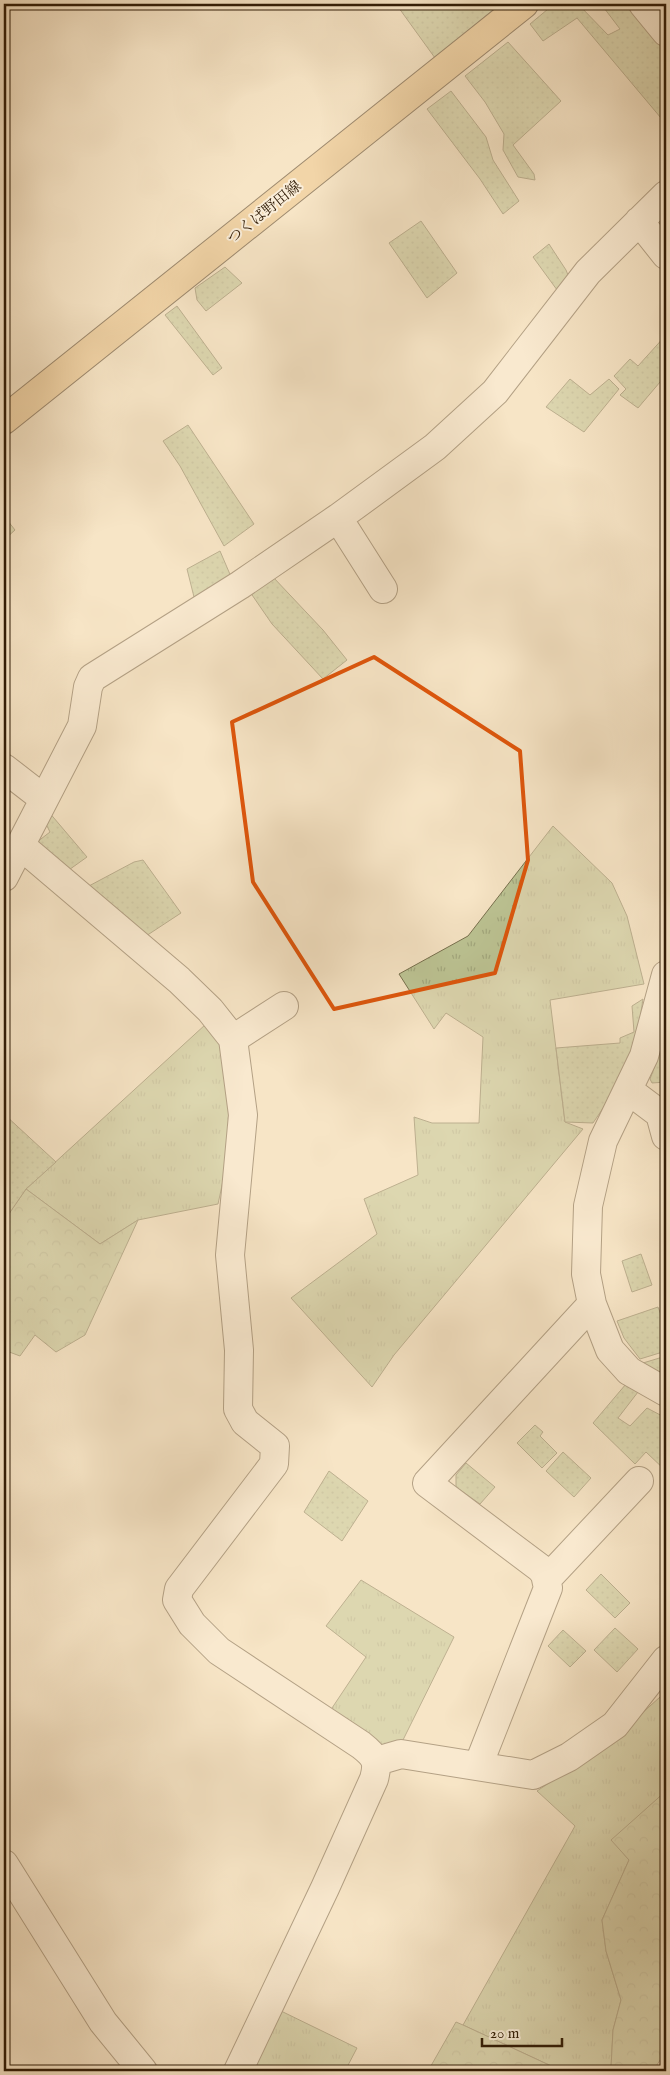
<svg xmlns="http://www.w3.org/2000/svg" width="670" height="2075" font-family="'IM FELL English','Noto Serif JP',serif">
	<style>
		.grass { fill: url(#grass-tufts); stroke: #77704e }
		.forest { fill: url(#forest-crowns); stroke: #77704e }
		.park { fill: url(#park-dots); stroke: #77704e }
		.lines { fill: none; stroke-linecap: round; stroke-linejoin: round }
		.minor-casing { stroke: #624e36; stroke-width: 30 }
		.major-casing { stroke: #311c06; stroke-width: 30 }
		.minor { stroke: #faeeda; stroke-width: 28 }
		.major { stroke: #ecc283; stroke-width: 28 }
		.marked { fill: none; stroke: #df560c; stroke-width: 4; stroke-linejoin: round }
		.labels { text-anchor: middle; stroke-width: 4; stroke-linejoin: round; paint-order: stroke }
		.street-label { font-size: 15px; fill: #311c06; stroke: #faeeda }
	</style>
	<defs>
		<pattern id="grass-tufts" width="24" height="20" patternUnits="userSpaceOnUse" patternTransform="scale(1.25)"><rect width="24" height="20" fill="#bdc595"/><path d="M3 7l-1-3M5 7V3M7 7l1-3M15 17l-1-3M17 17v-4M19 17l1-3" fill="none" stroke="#a3a97f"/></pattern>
		<pattern id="forest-crowns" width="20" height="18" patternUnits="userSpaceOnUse" patternTransform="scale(1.25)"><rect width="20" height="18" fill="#bdc595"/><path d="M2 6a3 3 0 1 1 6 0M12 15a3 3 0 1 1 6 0" fill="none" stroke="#a3a97f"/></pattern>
		<pattern id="park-dots" width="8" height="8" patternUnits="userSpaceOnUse" patternTransform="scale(1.25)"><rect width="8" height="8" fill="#bdc595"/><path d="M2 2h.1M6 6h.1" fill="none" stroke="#a3a97f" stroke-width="1.8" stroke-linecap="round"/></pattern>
	</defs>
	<rect width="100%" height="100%" fill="#f7e5c6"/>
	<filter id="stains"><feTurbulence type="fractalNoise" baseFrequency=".004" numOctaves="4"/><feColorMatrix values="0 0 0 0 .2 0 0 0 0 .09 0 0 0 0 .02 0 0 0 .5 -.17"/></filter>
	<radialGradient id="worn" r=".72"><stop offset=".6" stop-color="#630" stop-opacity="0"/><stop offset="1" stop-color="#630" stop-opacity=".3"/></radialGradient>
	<path class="grass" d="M 553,826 L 612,883 L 627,916 L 644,984 L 550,1000 L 565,1122 L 583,1129 L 394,1355 L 372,1387 L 291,1298 L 377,1234 L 364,1199 L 418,1175 L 414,1117 L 432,1123 L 479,1123 L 483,1037 L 446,1013 L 434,1029 L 399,974 L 468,936 Z
		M 206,1024 L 222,1044 L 233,1099 L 229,1153 L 218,1204 L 138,1220 L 100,1244 L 26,1189 Z
		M 361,1580 L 454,1637 L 401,1744 L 392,1748 L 374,1742 L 328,1714 L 366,1657 L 326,1626 Z
		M 660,1697 L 666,1702 L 666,1791 L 612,1840 L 629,1860 L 602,1920 L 606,1951 L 621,2000 L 613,2030 L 611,2068 L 615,2071 L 562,2071 L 463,2025 L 575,1826 L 537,1791 L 610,1742 Z
		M 4,1804 L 9,1849 L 4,1840 Z
		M 281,2011 L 357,2048 L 345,2071 L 250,2071 Z"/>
	<path class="forest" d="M 26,1189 L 100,1244 L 138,1220 L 85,1335 L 56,1352 L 35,1335 L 20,1356 L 4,1350 L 4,1221 Z
		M 666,1791 L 666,1943 L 661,1954 L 666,1957 L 666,2051 L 653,2071 L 615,2071 L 611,2068 L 613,2030 L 621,2000 L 606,1951 L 602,1920 L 629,1860 L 611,1840 Z
		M 456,2022 L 463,2025 L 562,2071 L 428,2071 Z"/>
	<path class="park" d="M 396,4 L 500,4 L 435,58 Z
		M 554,4 L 578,4 L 608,35 L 620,29 L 601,4 L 636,4 L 666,40 L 666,124 L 577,18 L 543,41 L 530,24 Z
		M 508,42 L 561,101 L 513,145 L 534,174 L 535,180 L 518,177 L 503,150 L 504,134 L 485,102 L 465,76 Z
		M 451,91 L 486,137 L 493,160 L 519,201 L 503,214 L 480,179 L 427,109 Z
		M 421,221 L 457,273 L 427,298 L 389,243 Z
		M 549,244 L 566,270 L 570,280 L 560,294 L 533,257 Z
		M 225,267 L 242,283 L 206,311 L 197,300 L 195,288 Z
		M 177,306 L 222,368 L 213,375 L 165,315 Z
		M 666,335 L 666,375 L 638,408 L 620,395 L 626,389 L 614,376 L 630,359 L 638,366 Z
		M 570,379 L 590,395 L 609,379 L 619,389 L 584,432 L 546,407 Z
		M 188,425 L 254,524 L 224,546 L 180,466 L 163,441 Z
		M 4,516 L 15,530 L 4,540 Z
		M 220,551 L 232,579 L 195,601 L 187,569 Z
		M 273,577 L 323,630 L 347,660 L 323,679 L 272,624 L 250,592 Z
		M 48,811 L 87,857 L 66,872 L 37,842 L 50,832 L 44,820 Z
		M 143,860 L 181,913 L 146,936 L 87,887 L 134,862 Z
		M 643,999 L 638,1031 L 624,1077 L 593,1123 L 565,1122 L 556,1048 L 620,1043 L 620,1038 L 634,1032 L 632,1006 Z
		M 661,1049 L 666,1063 L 666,1082 L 652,1083 L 650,1079 Z
		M 4,1114 L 56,1162 L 26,1189 L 4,1221 Z
		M 641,1254 L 652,1285 L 632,1292 L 622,1261 Z
		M 658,1307 L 666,1328 L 666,1351 L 640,1359 L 624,1338 L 617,1321 Z
		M 666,1356 L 666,1377 L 643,1363 Z
		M 626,1384 L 638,1392 L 618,1418 L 630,1426 L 647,1408 L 666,1418 L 666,1471 L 646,1452 L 635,1464 L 593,1423 Z
		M 535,1425 L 543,1432 L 540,1436 L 557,1453 L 542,1468 L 517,1443 Z
		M 563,1452 L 591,1478 L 574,1497 L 546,1471 Z
		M 466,1463 L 495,1487 L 480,1504 L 456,1487 L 456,1475 Z
		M 329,1471 L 368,1501 L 342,1541 L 304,1512 Z
		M 601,1574 L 630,1603 L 615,1618 L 586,1590 Z
		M 615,1628 L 638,1649 L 617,1672 L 594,1650 Z
		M 563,1630 L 586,1651 L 570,1667 L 548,1646 Z"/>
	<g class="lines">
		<defs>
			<path id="minor" d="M 643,4 L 666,32
				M 639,221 L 666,255
				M 338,518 L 383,589
				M 4,768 L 44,799
				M 20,845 L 179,980 L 210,1010 L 233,1039 L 243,1115 L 230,1255 L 239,1350 L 238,1409 L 245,1422 L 275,1446 L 274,1464 L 179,1589 L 177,1600 L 192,1624 L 219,1651 L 361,1745 C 375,1756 379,1761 374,1779 L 325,1888 L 238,2071
				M 4,877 L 82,726 L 88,687 L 92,678 L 240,585 L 338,518 L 435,447 L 495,392 L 588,272 L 666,195
				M 666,975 L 644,1056 L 603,1141 L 588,1206 L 586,1274 L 592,1304 L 610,1350 L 629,1371 L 666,1392
				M 233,1039 L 284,1006
				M 628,1090 L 660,1114 L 666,1136
				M 547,1579 L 639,1481
				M 377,1761 L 401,1754 L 533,1775 L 569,1757 L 615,1725 L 666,1660
				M 478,1766 L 548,1588 L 545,1574 L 540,1568 L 427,1483 L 592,1304
				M 4,1864 L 103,2022 L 143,2071"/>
			<path id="major" d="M 4,420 L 524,4"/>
		</defs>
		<use href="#minor" class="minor-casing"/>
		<use href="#major" class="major-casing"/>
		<use href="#minor" class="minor"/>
		<use href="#major" class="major"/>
	</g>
	<path d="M0 0H670V2075H0ZM 374,657 L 520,751 L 528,860 L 495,973 L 334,1009 L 253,882 L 232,722 Z" fill="#f7e5c6" fill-opacity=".55" fill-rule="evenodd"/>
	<path class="marked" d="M 374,657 L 520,751 L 528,860 L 495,973 L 334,1009 L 253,882 L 232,722 Z"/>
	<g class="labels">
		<g class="street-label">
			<text transform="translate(264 212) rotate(-39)" y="5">つくば野田線</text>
		</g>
	</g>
	<rect width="670" height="2075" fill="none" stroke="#f7e5c6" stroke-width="20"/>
	<rect x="5" y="5" width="660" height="2065" fill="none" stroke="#311c06" stroke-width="2.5"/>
	<rect x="10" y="10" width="650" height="2055" fill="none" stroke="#311c06"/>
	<path d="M482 2038v8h80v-8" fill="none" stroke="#311c06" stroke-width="2.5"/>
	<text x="490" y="2038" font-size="15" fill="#311c06" stroke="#faeeda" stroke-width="4" paint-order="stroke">20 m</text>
	<rect width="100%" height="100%" filter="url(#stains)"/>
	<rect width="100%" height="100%" fill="url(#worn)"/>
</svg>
